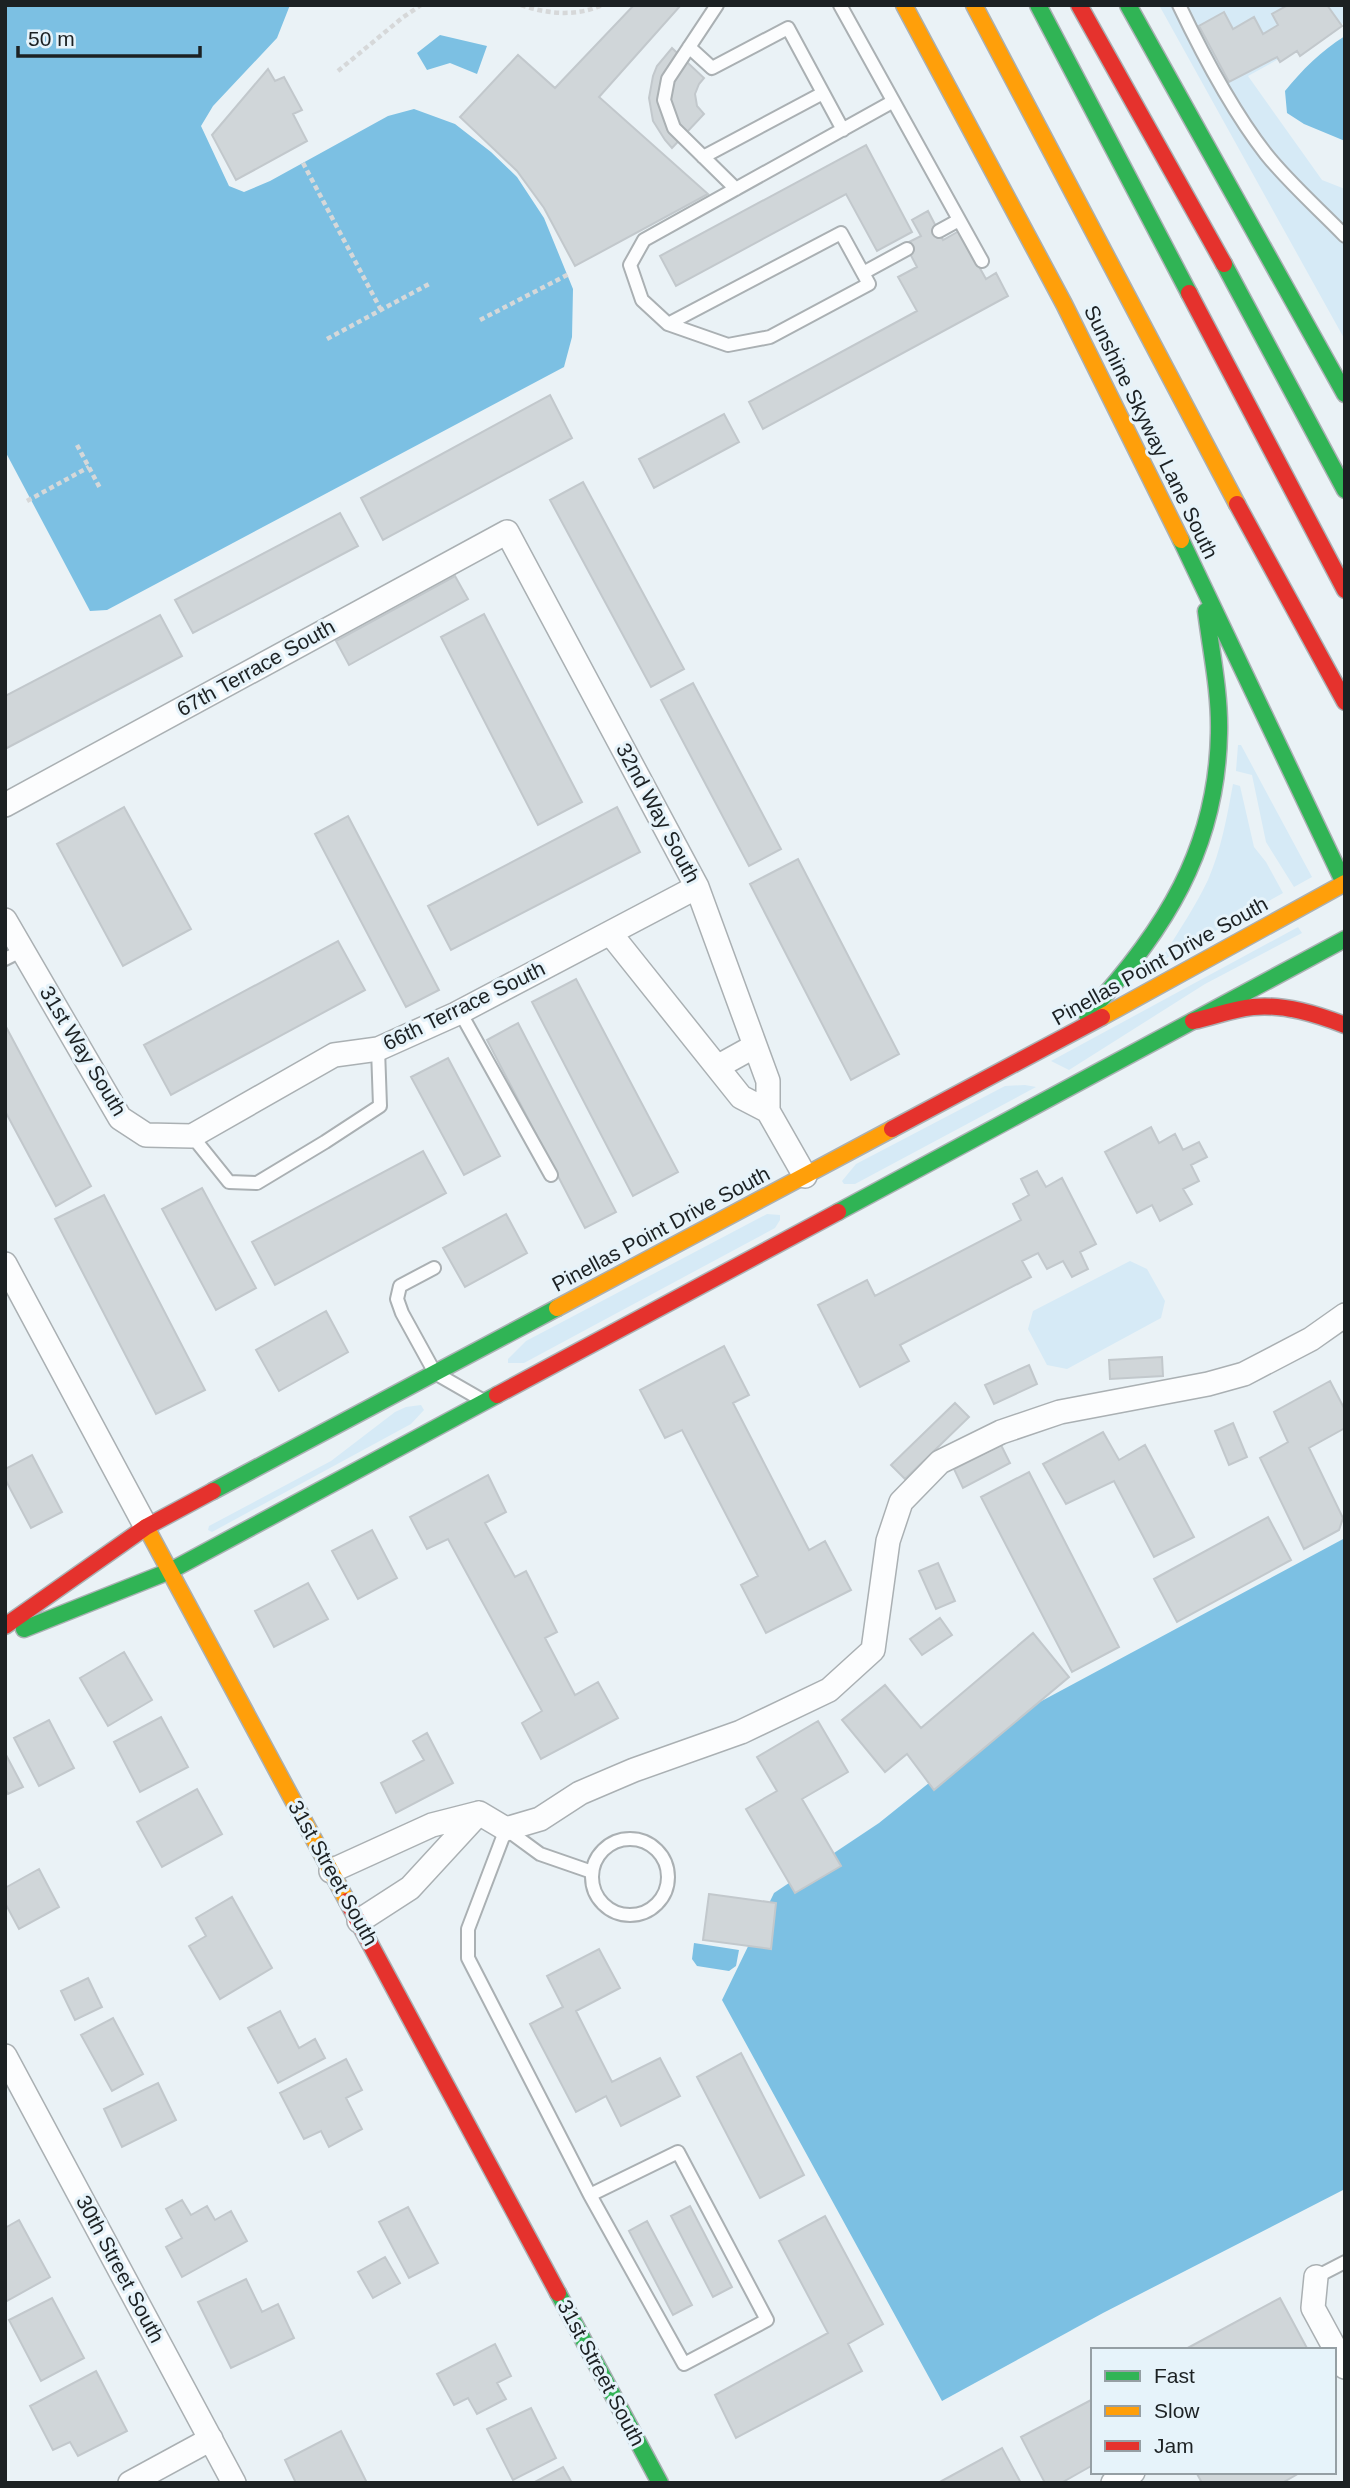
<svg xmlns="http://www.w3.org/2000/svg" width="1350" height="2488" font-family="Arial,sans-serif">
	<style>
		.green { fill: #d6eaf6 }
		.water { fill: #7cc0e3 }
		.building { fill: #d0d6d9; stroke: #c2c8cc; stroke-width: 2 }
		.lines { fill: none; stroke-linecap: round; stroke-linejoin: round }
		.lane-casing { stroke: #aab0b3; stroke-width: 16 }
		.street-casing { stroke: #aab0b3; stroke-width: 26 }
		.fast-casing { stroke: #aab0b3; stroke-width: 19 }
		.slow-casing { stroke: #aab0b3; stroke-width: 19 }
		.jam-casing { stroke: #aab0b3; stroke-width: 19 }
		.path { stroke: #d6d8d9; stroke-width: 4.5; stroke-dasharray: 5 3.5; stroke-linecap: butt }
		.lane { stroke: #fcfdfe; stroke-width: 12 }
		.street { stroke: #fcfdfe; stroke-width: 23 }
		.fast { stroke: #30b455; stroke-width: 16 }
		.slow { stroke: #ff9f0a; stroke-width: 16 }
		.jam { stroke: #e5322d; stroke-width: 16 }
		.labels { text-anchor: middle; stroke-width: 6; stroke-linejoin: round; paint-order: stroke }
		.street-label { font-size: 21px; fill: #1c2123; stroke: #e6f3fa }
	</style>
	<rect width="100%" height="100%" fill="#eaf2f6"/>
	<path class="green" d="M 1159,5 L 1345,5 L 1345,22 L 1248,76 L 1322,180 L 1345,189 L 1345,340 Z
		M 1238,745 L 1241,745 L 1312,877 L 1294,887 L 1266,842 L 1252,775 L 1236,771 Z
		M 1233,784 L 1240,786 L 1254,847 L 1266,862 L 1283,893 L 1165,959 L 1163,956 C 1179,931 1195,907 1208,880 C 1221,850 1227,817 1233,784 Z
		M 1298,927 L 1302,933 L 1205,984 L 1069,1070 L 1051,1061 Z
		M 1025,1085 L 1036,1087 L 855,1184 L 844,1184 L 842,1181 L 856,1164 L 1005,1086 Z
		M 767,1214 L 780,1215 L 780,1220 L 775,1228 L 524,1363 L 508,1363 L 508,1359 L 526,1341 Z
		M 1130,1261 L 1147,1269 L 1165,1301 L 1161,1318 L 1067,1369 L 1047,1365 L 1028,1329 L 1033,1311 Z
		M 421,1405 L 424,1410 L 411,1424 L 212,1532 L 208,1530 L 209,1526 L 331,1461 L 395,1412 L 406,1407 Z"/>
	<path class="water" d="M 5,5 L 290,5 L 277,38 L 213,106 L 201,126 L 229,186 L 244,192 L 270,181 L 388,116 L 414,109 L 455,124 L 491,152 L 517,177 L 544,218 L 573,289 L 572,337 L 564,367 L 107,610 L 90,611 L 5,451 Z
		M 440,35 L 487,46 L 477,74 L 450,63 L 427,70 L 417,53 Z
		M 1345,36 L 1345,141 L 1304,124 L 1287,113 L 1285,91 C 1302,70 1321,51 1345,36 Z
		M 1345,1538 L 1345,2189 L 1103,2313 L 942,2401 L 722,2000 L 774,1893 L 879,1823 L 1010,1718 Z
		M 694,1943 L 739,1950 L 736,1966 L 729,1971 L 697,1966 L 692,1959 Z"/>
	<path class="building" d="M 634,5 L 681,5 L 599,97 L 708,194 L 575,266 L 544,208 L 517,171 L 460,117 L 518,55 L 555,88 Z
		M 1288,5 L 1327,5 L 1342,26 L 1300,56 L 1297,51 L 1280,62 L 1277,57 L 1229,82 L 1199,26 L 1224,12 L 1233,29 L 1254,17 L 1263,34 L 1278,25 L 1272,14 Z
		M 672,48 L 704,78 L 699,84 L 695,94 L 697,106 L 704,114 L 672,148 L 665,140 L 653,121 L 649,98 L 653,76 L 657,66 Z
		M 268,69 L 275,81 L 284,77 L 302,110 L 293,114 L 307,141 L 236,180 L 212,135 Z
		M 866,145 L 912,232 L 877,251 L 846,194 L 676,286 L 660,256 Z
		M 928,211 L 943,240 L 959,231 L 986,279 L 996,273 L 1008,296 L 763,429 L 749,402 L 917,311 L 898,277 L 917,267 L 905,244 L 921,236 L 912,220 Z
		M 550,395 L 572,438 L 383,540 L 361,498 Z
		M 724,414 L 739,442 L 654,488 L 639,459 Z
		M 583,482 L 684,669 L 651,687 L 550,500 Z
		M 340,513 L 358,546 L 193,633 L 175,600 Z
		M 455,576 L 468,599 L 349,665 L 336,641 Z
		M 484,614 L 582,802 L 538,825 L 441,637 Z
		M 160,615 L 182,656 L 5,749 L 5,696 Z
		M 693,683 L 781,849 L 749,866 L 661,700 Z
		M 124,807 L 191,929 L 123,966 L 57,844 Z
		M 617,807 L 640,852 L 451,950 L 428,906 Z
		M 348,816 L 439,990 L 406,1007 L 315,834 Z
		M 798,859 L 899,1054 L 851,1080 L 750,884 Z
		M 338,941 L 365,990 L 171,1095 L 144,1045 Z
		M 576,979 L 678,1172 L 633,1196 L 532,1002 Z
		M 518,1023 L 616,1212 L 585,1228 L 487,1040 Z
		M 5,1025 L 91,1186 L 56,1206 L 5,1111 Z
		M 448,1058 L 500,1156 L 464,1175 L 411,1077 Z
		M 1151,1127 L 1159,1143 L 1175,1134 L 1183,1150 L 1199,1142 L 1207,1157 L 1191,1165 L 1199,1181 L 1183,1189 L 1192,1204 L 1160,1221 L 1152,1205 L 1137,1213 L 1105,1152 Z
		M 423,1151 L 446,1193 L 275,1285 L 252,1242 Z
		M 1037,1171 L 1046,1187 L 1062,1178 L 1096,1244 L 1080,1252 L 1088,1269 L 1072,1277 L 1063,1261 L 1047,1269 L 1038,1253 L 1022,1261 L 1031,1277 L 900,1345 L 909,1361 L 860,1387 L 818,1305 L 867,1280 L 875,1296 L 1021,1220 L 1013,1204 L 1029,1195 L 1021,1179 Z
		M 202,1188 L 256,1288 L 216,1310 L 162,1209 Z
		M 104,1195 L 205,1390 L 156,1414 L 55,1219 Z
		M 506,1214 L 527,1253 L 465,1287 L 443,1248 Z
		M 326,1311 L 348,1352 L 279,1391 L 256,1350 Z
		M 724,1346 L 749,1395 L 733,1403 L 809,1550 L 825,1541 L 851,1590 L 766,1633 L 741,1585 L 758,1576 L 682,1430 L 665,1438 L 640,1390 Z
		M 1162,1357 L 1163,1376 L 1110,1379 L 1109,1360 Z
		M 1029,1365 L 1037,1384 L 994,1404 L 985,1385 Z
		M 1330,1381 L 1345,1410 L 1345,1428 L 1309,1448 L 1343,1518 L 1339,1530 L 1304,1549 L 1260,1458 L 1288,1442 L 1274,1412 Z
		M 955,1403 L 969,1417 L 905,1479 L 891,1465 Z
		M 1233,1423 L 1247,1457 L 1229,1465 L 1215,1431 Z
		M 1103,1432 L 1119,1460 L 1145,1445 L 1194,1537 L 1154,1557 L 1114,1481 L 1066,1504 L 1043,1464 Z
		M 1001,1445 L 1010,1463 L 963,1488 L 954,1469 Z
		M 32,1455 L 62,1512 L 31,1528 L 5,1479 L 5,1469 Z
		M 1029,1472 L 1119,1647 L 1072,1672 L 981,1497 Z
		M 488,1475 L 506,1512 L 485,1523 L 515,1577 L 526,1571 L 557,1632 L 545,1638 L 575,1695 L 598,1682 L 618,1718 L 541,1759 L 522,1723 L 542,1711 L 448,1539 L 427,1549 L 410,1517 Z
		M 1268,1517 L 1291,1560 L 1177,1622 L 1154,1579 Z
		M 372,1530 L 397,1578 L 358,1599 L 332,1551 Z
		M 938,1563 L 955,1601 L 936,1609 L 919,1571 Z
		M 308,1583 L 328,1619 L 274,1647 L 255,1611 Z
		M 940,1618 L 952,1635 L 922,1655 L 910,1639 Z
		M 1033,1633 L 1069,1677 L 934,1790 L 907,1754 L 885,1772 L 842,1720 L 885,1685 L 921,1728 Z
		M 124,1652 L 152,1700 L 108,1726 L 80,1678 Z
		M 161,1717 L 188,1767 L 140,1792 L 114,1742 Z
		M 49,1720 L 74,1768 L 39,1786 L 14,1738 Z
		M 818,1721 L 848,1772 L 802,1799 L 841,1866 L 795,1893 L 746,1809 L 777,1791 L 757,1757 Z
		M 427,1733 L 453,1783 L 396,1813 L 381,1783 L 424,1760 L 413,1741 Z
		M 5,1753 L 23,1787 L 8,1794 L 5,1788 Z
		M 197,1789 L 222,1834 L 162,1867 L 137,1822 Z
		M 39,1869 L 59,1907 L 19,1929 L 5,1903 L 5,1888 Z
		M 709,1894 L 776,1903 L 771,1949 L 703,1940 Z
		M 232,1897 L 272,1968 L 220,1999 L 189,1946 L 206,1936 L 196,1918 Z
		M 599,1949 L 620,1988 L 576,2011 L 612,2082 L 660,2058 L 680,2096 L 621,2126 L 606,2096 L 576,2112 L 530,2024 L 563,2007 L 547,1976 Z
		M 88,1978 L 102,2007 L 75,2020 L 61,1991 Z
		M 280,2011 L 299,2048 L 315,2039 L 325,2058 L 278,2083 L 248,2028 Z
		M 113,2018 L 143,2074 L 112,2091 L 81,2035 Z
		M 741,2053 L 804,2175 L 760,2198 L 697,2077 Z
		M 346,2059 L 362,2090 L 346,2098 L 362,2129 L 329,2147 L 321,2131 L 304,2139 L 280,2093 Z
		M 158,2083 L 176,2120 L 122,2147 L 104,2109 Z
		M 182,2200 L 191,2215 L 207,2206 L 215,2220 L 231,2211 L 247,2241 L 182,2277 L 166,2247 L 182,2238 L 166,2209 Z
		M 690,2206 L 732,2287 L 713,2297 L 671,2216 Z
		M 408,2207 L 438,2263 L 409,2278 L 379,2222 Z
		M 825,2216 L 883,2324 L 848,2344 L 862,2371 L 736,2438 L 715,2395 L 828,2333 L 779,2241 Z
		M 19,2220 L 50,2277 L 5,2302 L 5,2228 Z
		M 647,2221 L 692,2305 L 673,2315 L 629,2231 Z
		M 385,2257 L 400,2283 L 373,2298 L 358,2272 Z
		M 246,2279 L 262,2312 L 278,2304 L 294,2338 L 231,2368 L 198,2302 Z
		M 52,2298 L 84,2358 L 41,2381 L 9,2320 Z
		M 1280,2298 L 1308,2350 L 1184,2350 Z
		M 495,2344 L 511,2376 L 497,2383 L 506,2399 L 477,2414 L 468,2398 L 454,2405 L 437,2374 Z
		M 96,2371 L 127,2431 L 78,2456 L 70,2442 L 53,2450 L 30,2406 Z
		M 1093,2399 L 1093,2465 L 1061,2483 L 1045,2483 L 1021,2437 Z
		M 531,2408 L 556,2458 L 513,2480 L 487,2429 Z
		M 341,2431 L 366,2481 L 363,2483 L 296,2483 L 285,2460 Z
		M 1002,2448 L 1021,2483 L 938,2483 Z
		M 563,2467 L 572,2483 L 533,2483 Z
		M 1196,2472 L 1301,2472 L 1282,2483 L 1202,2483 Z"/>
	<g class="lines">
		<defs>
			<path id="lane" d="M 717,5 L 668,79 L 664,100 L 674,128 L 736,189
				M 840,5 L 982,261
				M 1179,5 C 1202,53 1234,113 1266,154 C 1289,183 1319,209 1345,236
				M 689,47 L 712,68 L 788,28 L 843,130
				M 703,157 L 823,93
				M 939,231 L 959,220
				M 863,273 L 907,249
				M 668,324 L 841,233 L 869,284 L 770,337 L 728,345 L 668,324 L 642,300 L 630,265 L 644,240 L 892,102
				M 5,959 L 23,950
				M 460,1012 L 551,1175
				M 192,1136 L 229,1182 L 257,1183 L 325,1142 L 380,1106 L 378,1049
				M 434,1268 L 400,1286 L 397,1299 L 402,1313 L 435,1373 L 482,1400
				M592 1877a38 38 0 1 1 76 0a38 38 0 1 1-76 0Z
				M 590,2195 L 684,2364 L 767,2320 L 678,2152 L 590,2195 L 468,1958 L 468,1929 L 506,1829 L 540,1854 L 592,1872
				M 1316,2277 L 1345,2262"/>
			<path id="street" d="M 5,805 L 507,532 L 697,887 L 768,1081 L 768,1111 L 805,1176
				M 5,920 L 120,1118 L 146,1135 L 192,1136 L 334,1055 L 378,1049 L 456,1014 L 697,887
				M 610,933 L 741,1097 L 768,1111
				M 717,1067 L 755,1046
				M 5,1264 L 146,1527
				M 331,1871 L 432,1825 L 479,1813 L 506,1829 L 540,1819 L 580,1793 L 634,1770 L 741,1732 L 829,1690 L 873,1650 L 888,1541 L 901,1502 L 940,1462 L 1001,1432 L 1060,1412 L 1208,1384 L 1244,1374 L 1311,1339 L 1345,1315
				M 359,1921 L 410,1888 L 479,1813
				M 5,2056 L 234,2483
				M 1316,2277 L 1313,2308 L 1345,2367
				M 130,2483 L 211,2439
				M 1113,2483 L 1133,2472"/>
			<path id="fast" d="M 1038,5 L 1189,293
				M 1128,5 L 1345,394
				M 1224,264 L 1345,490
				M 1181,540 L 1345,885
				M 1087,1015 C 1164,932 1217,849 1219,733 C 1220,692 1211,651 1206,611
				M 838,1212 L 1345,939
				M 213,1491 L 557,1308
				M 24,1629 L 170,1571 L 497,1395
				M 558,2293 L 660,2483"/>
			<path id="slow" d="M 904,5 L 1064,304 L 1181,540
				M 974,5 L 1237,504
				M 1102,1017 L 1345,883
				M 557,1308 L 892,1129
				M 146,1527 L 347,1901"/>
			<path id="jam" d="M 1079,5 L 1224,264
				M 1189,293 L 1345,590
				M 1237,504 L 1345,702
				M 1193,1021 C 1213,1017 1232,1009 1253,1007 C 1285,1004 1316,1014 1345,1025
				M 892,1129 L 1102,1017
				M 497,1395 L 838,1212
				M 5,1626 L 146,1527 L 213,1491
				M 347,1901 L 558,2293"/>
		</defs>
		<use href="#lane" class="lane-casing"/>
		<use href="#street" class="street-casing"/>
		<use href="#fast" class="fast-casing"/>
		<use href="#slow" class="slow-casing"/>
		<use href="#jam" class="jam-casing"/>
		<path class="path" d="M 521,5 C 547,14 576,17 602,5
			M 338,71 L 402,18 L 421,5
			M 303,163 L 381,310
			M 480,320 L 569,274
			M 327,339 L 429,284
			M 77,445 L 101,490
			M 27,501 L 89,467"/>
		<use href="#lane" class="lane"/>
		<use href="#street" class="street"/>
		<use href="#fast" class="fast"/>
		<use href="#slow" class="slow"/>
		<use href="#jam" class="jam"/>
	</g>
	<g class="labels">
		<g class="street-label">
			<text transform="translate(1151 432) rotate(64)" y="7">Sunshine Skyway Lane South</text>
			<text transform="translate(256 668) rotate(-29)" y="7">67th Terrace South</text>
			<text transform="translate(658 813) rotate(62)" y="7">32nd Way South</text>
			<text transform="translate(1160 961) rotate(-29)" y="7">Pinellas Point Drive South</text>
			<text transform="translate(464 1006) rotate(-26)" y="7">66th Terrace South</text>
			<text transform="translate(83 1051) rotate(59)" y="7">31st Way South</text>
			<text transform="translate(661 1229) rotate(-28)" y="7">Pinellas Point Drive South</text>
			<text transform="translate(333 1873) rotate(61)" y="7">31st Street South</text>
			<text transform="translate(120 2269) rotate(62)" y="7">30th Street South</text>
			<text transform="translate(601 2373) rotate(62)" y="7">31st Street South</text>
		</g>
	</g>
	<rect width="1350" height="2488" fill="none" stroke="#1c2123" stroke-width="14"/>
	<rect x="1091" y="2348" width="245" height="126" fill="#e6f3fa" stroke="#959fa4" stroke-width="2"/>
	<rect x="1105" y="2371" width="35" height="10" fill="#30b455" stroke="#959fa4" stroke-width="2"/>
	<text x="1154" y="2383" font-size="21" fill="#1c2123">Fast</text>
	<rect x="1105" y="2406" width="35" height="10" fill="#ff9f0a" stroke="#959fa4" stroke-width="2"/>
	<text x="1154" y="2418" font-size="21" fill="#1c2123">Slow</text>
	<rect x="1105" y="2441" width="35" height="10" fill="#e5322d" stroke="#959fa4" stroke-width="2"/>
	<text x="1154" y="2453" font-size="21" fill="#1c2123">Jam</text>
	<path d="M18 46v10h182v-10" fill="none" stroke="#1c2123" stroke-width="3.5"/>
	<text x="28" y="46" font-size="21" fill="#1c2123" stroke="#e6f3fa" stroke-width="5" paint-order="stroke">50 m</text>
</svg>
